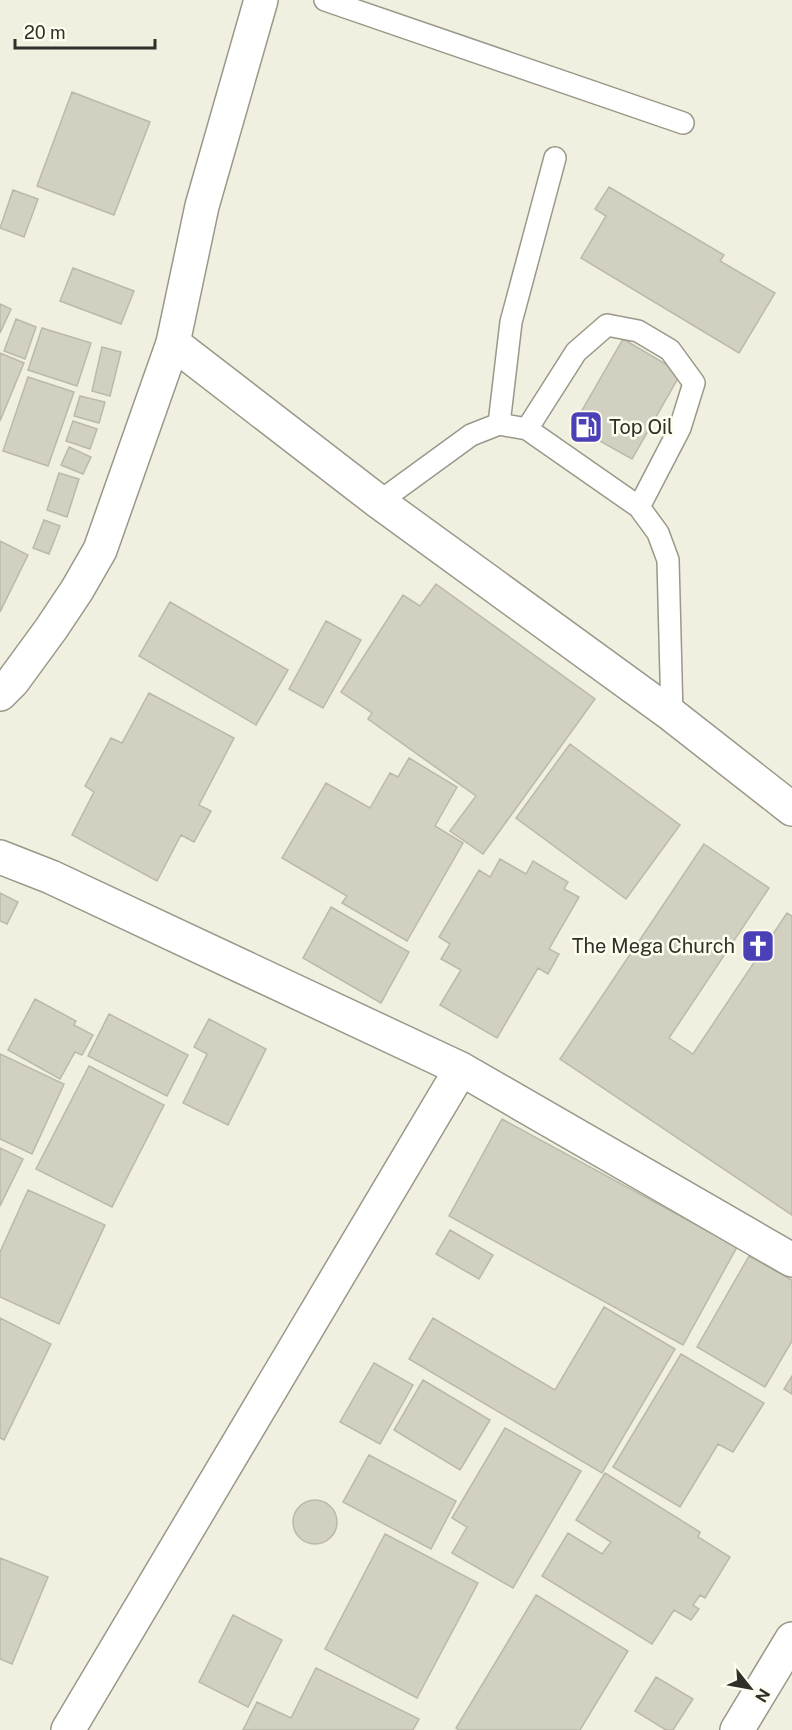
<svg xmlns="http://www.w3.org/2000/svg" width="792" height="1730" font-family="'Public Sans',sans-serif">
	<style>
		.building { fill: #d2d0c1; stroke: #bbb9aa; stroke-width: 1.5 }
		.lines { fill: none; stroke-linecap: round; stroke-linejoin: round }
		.lane-casing { stroke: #999889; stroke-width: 24 }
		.street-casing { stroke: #999889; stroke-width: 36 }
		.secondary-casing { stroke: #999889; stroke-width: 36 }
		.lane { stroke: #fff; stroke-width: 21 }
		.street { stroke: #fff; stroke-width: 33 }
		.secondary { stroke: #fff; stroke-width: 33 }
		.labels { text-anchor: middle; stroke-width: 5; stroke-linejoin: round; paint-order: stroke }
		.poi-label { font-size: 20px; fill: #302f29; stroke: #fffded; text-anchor: start }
	</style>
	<rect width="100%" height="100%" fill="#f1efe0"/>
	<path class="building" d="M 72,92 L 150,122 L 114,215 L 37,186 Z
		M 609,187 L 724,255 L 720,261 L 775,293 L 739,353 L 581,258 L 606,216 L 595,209 Z
		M 13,190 L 38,199 L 24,237 L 0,228 Z
		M 73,268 L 134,291 L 121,324 L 60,301 Z
		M 0,304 L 11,309 L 0,333 Z
		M 16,319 L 36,327 L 25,359 L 4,351 Z
		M 42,328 L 91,343 L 77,386 L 28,370 Z
		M 623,339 L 681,373 L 632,459 L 573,426 Z
		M 102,347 L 121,352 L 110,396 L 92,391 Z
		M 0,353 L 24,363 L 0,421 Z
		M 28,377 L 74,392 L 48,466 L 3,451 Z
		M 80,396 L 105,402 L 99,423 L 74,416 Z
		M 73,421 L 97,429 L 90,449 L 66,441 Z
		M 69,447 L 91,457 L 83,474 L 61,465 Z
		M 59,473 L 79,479 L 67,517 L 47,510 Z
		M 44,520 L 60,526 L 49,554 L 33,548 Z
		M 0,541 L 28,555 L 0,612 Z
		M 436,584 L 595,699 L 483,854 L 450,831 L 476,796 L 368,719 L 372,713 L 341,692 L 403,595 L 420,606 Z
		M 170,602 L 288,670 L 256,725 L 139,656 Z
		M 326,621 L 361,640 L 323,708 L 289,689 Z
		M 149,693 L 234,738 L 199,805 L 211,811 L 194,842 L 181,835 L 157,881 L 72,835 L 94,792 L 85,786 L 111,738 L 122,743 Z
		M 570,744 L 680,825 L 626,899 L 516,818 Z
		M 409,758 L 457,787 L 435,826 L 463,843 L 407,941 L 342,903 L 347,896 L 282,858 L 326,783 L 370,808 L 390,773 L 398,777 Z
		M 704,844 L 769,888 L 669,1038 L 693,1054 L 787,913 L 792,916 L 792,1215 L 560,1059 Z
		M 500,859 L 526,874 L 533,861 L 568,882 L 564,889 L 579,897 L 549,949 L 559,954 L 548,974 L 538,968 L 497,1038 L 440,1005 L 461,970 L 441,959 L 450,944 L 439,937 L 479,870 L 490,877 Z
		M 0,893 L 18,902 L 7,924 L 0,921 Z
		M 331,907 L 409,952 L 381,1003 L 303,958 Z
		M 35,999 L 76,1021 L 74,1025 L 93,1035 L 82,1055 L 75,1052 L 60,1079 L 8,1050 Z
		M 109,1014 L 188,1055 L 167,1096 L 88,1056 Z
		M 209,1019 L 266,1049 L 228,1125 L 183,1103 L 207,1054 L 194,1047 Z
		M 0,1054 L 64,1084 L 32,1154 L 0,1139 Z
		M 89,1066 L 164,1105 L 112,1207 L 36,1169 Z
		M 502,1119 L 737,1247 L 683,1345 L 449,1216 Z
		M 0,1148 L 23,1159 L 0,1206 Z
		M 28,1190 L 105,1225 L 59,1324 L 0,1297 L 0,1252 Z
		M 450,1230 L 493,1255 L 479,1279 L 436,1254 Z
		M 749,1256 L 792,1280 L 792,1341 L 765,1387 L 697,1347 Z
		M 604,1307 L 675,1349 L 602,1473 L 409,1359 L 433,1318 L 555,1390 Z
		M 0,1318 L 51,1344 L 4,1440 L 0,1438 Z
		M 681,1354 L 764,1403 L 733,1452 L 718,1444 L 680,1507 L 613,1467 Z
		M 374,1363 L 413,1385 L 380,1444 L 340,1422 Z
		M 792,1376 L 792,1394 L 784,1389 Z
		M 423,1380 L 490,1420 L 460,1470 L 394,1430 Z
		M 505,1428 L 581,1471 L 513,1588 L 452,1553 L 467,1527 L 452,1518 Z
		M 369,1455 L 456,1501 L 431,1549 L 343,1502 Z
		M 605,1473 L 700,1532 L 698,1537 L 730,1557 L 705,1598 L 700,1595 L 693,1605 L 699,1609 L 691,1620 L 674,1610 L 652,1644 L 542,1576 L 568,1533 L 602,1554 L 611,1542 L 576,1520 Z
		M293 1522a22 22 0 1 1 44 0a22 22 0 1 1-44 0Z
		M 385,1534 L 478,1583 L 417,1698 L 325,1649 Z
		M 0,1558 L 48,1577 L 12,1664 L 0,1659 Z
		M 536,1595 L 628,1651 L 580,1730 L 459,1730 L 456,1728 Z
		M 233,1615 L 282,1640 L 248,1707 L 199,1682 Z
		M 316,1668 L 419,1719 L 413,1730 L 243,1730 L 257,1702 L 291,1718 Z
		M 656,1677 L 693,1699 L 673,1730 L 666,1730 L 635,1711 Z"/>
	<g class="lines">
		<defs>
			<path id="lane" d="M 325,0 L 683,123
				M 499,424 L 511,322 L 555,158
				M 527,429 L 576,352 L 607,325 L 638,331 L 670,350 L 694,383 L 680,428 L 639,507
				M 379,502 L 471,435 L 499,424 L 527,429 L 639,507 L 658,533 L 668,560 L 672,715"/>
			<path id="street" d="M 173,343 L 379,502 L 672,715 L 792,809
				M 0,857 L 51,877 L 461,1069 L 792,1260
				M 68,1730 L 461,1069
				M 737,1730 L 792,1639"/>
			<path id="secondary" d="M 0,694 L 13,681 L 51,629 L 77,590 L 100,550 L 173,343 L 202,206 L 261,0"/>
		</defs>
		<use href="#lane" class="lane-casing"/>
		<use href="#street" class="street-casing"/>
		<use href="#secondary" class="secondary-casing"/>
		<use href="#lane" class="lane"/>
		<use href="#street" class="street"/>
		<use href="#secondary" class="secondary"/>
	</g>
	<defs>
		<symbol id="fuel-square" viewBox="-11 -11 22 22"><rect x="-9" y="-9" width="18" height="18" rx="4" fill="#4c40b7" stroke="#fffded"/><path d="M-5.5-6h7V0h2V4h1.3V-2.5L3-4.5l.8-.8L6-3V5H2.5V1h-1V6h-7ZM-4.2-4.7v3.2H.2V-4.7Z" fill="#fff"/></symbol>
		<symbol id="church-square" viewBox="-11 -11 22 22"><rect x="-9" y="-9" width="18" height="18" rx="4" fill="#4c40b7" stroke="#fffded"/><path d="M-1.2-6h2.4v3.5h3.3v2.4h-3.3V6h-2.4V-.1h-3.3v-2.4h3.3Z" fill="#fff"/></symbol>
	</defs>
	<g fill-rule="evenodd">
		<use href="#fuel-square" x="567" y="408" width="38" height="38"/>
		<use href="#church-square" x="739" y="927" width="38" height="38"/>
	</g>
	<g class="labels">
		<g class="poi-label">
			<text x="609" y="434">Top Oil</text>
			<text x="735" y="953" text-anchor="end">The Mega Church</text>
		</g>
	</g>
	<g transform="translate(750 1688) rotate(121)" stroke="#fffded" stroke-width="4.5" paint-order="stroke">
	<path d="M0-4.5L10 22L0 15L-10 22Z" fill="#302f29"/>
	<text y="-9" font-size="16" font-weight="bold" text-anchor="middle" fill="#302f29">N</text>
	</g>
	<path d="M15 39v9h140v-9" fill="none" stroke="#302f29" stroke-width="3"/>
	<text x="24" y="39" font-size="18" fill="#302f29" stroke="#fffded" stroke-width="4.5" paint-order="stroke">20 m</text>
</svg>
